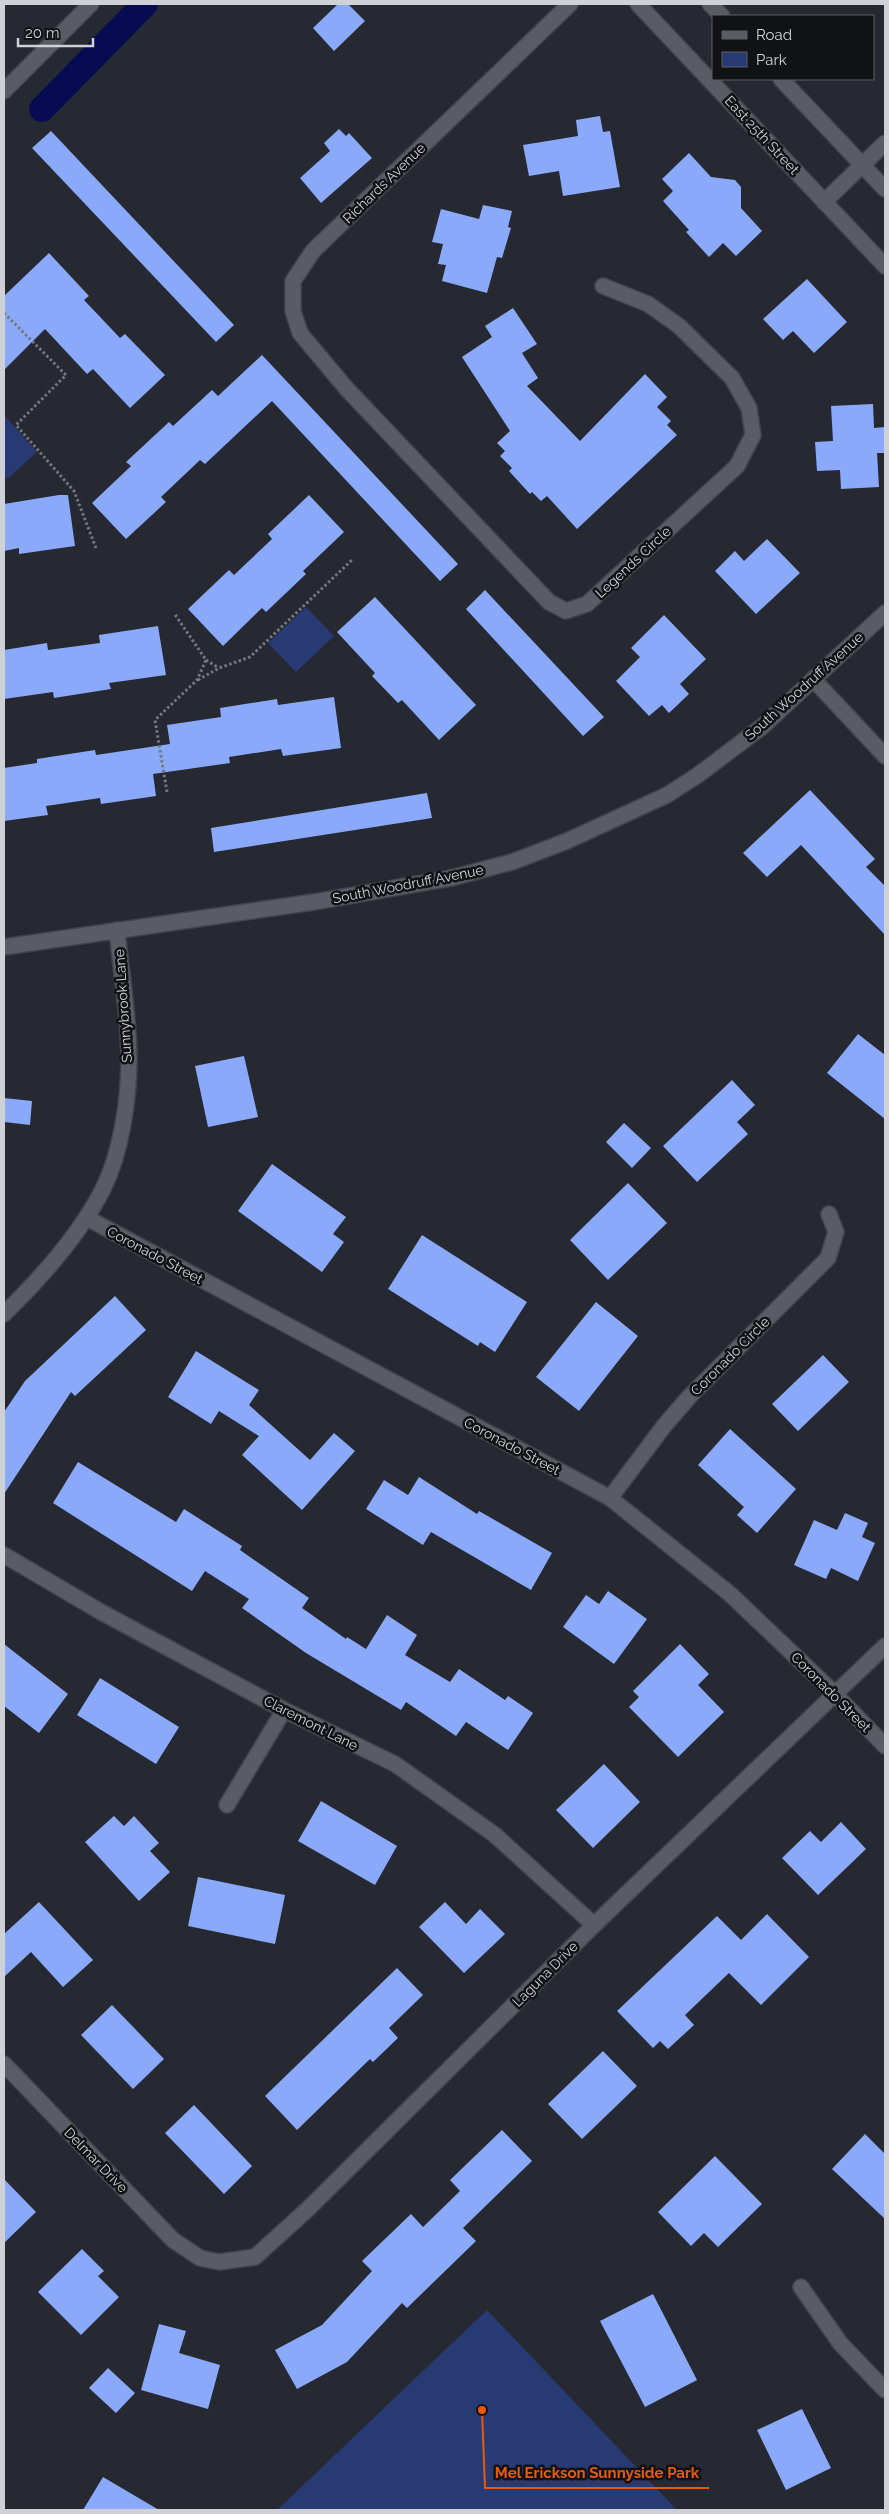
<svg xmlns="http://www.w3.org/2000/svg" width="889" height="2514" font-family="Raleway,sans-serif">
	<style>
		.green { fill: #283a74 }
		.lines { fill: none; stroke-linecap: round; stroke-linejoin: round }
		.canal { stroke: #070c52; stroke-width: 26 }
		.building { fill: #8ba9fa }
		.street-casing { stroke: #41444a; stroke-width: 18 }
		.secondary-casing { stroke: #41444a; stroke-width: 18 }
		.path { stroke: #74777d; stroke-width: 3; stroke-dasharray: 2.5 2.5; stroke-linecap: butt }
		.street { stroke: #595c65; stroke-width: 15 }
		.secondary { stroke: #595c65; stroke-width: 15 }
		.labels { text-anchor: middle; stroke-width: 5; stroke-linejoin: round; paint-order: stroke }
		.street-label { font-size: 14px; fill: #cfd1d6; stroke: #111216 }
		.leader { fill: none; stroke: #e8590c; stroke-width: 2 }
		.callout-dot { fill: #e8590c; stroke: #111216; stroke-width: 2 }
		.callout-label { font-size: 15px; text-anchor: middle; font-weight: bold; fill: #e8590c; stroke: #111216; stroke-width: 5; stroke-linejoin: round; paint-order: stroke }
	</style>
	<rect width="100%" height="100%" fill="#262931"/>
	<path class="green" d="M 4,415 L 37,452 L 7,479 L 4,475 Z
		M 306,607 L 334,636 L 296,672 L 268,643 Z
		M 487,2310 L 677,2510 L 277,2510 Z"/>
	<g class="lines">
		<path class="canal" d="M 42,109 L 145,4"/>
	</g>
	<path class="building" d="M 338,4 L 348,4 L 365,21 L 334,51 L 313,28 Z
		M 600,116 L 603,132 L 610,131 L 620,187 L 563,196 L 559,171 L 529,176 L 523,145 L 578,136 L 576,120 Z
		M 339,129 L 346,136 L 349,133 L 372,158 L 321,203 L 300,178 L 330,151 L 324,143 Z
		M 51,131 L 234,325 L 216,342 L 32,148 Z
		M 689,153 L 711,177 L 735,180 L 741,187 L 741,208 L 762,231 L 736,256 L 723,243 L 709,257 L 686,232 L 689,230 L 663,201 L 673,191 L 662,179 Z
		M 483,205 L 512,211 L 508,227 L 511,228 L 502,258 L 497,257 L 487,293 L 442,281 L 446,265 L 438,264 L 443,244 L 432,242 L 441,209 L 479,219 Z
		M 49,253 L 89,296 L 84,300 L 120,338 L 125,334 L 165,375 L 130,408 L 93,369 L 87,374 L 45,329 L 4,370 L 4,296 Z
		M 807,279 L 847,322 L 814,353 L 793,331 L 783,340 L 763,319 Z
		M 513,308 L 537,344 L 522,353 L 538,378 L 527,386 L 580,441 L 645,374 L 667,397 L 657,407 L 671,421 L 667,425 L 677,435 L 577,529 L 547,496 L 541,501 L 532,492 L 530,494 L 509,471 L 512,468 L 500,456 L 505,451 L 497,443 L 510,431 L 462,357 L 492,337 L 485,326 Z
		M 262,355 L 458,564 L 440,581 L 272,401 L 205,464 L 200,460 L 161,497 L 166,502 L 126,539 L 92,503 L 131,466 L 126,462 L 169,422 L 173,426 L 212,390 L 218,396 Z
		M 873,404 L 874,428 L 885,427 L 885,453 L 877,453 L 879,487 L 841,489 L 840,470 L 817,471 L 815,442 L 833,441 L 831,406 Z
		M 59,495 L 68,495 L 75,546 L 19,554 L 19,548 L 4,551 L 4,504 Z
		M 309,495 L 344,532 L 303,571 L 306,574 L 266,612 L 262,608 L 223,646 L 188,609 L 229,570 L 234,575 L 272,539 L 268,534 Z
		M 767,539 L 800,573 L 756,614 L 715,571 L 735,551 L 744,561 Z
		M 485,590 L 604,717 L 583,736 L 466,609 Z
		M 375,597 L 476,705 L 439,740 L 402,700 L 398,703 L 372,676 L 375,673 L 337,632 Z
		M 664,615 L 706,659 L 680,684 L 689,694 L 669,713 L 662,705 L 649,716 L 616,681 L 640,657 L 631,648 Z
		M 158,626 L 166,675 L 109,683 L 111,689 L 54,698 L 53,692 L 4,699 L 4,650 L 47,643 L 48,650 L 100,643 L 99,635 Z
		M 334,697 L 341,748 L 283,756 L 281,749 L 229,757 L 230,763 L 153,774 L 156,796 L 101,804 L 100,798 L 46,806 L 48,815 L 4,821 L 4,768 L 37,763 L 37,759 L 95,750 L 96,755 L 170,744 L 167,725 L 221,717 L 220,708 L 277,699 L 278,705 Z
		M 810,790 L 875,859 L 866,867 L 885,886 L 885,935 L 801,845 L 767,877 L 743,853 Z
		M 427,793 L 432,818 L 214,852 L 211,828 Z
		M 858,1034 L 885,1055 L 885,1119 L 827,1073 Z
		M 244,1056 L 258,1117 L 208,1127 L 195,1066 Z
		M 732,1080 L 755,1105 L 737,1122 L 748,1134 L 697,1182 L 663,1146 Z
		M 4,1098 L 32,1101 L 30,1125 L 4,1122 Z
		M 624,1123 L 651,1148 L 632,1168 L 606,1142 Z
		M 272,1164 L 346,1217 L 333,1234 L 344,1242 L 322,1272 L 238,1211 Z
		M 628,1183 L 667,1223 L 608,1280 L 570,1240 Z
		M 422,1235 L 527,1302 L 495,1352 L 480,1342 L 478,1346 L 388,1289 Z
		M 115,1296 L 146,1330 L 75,1396 L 71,1392 L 4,1494 L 4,1412 L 25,1381 Z
		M 596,1302 L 638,1336 L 579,1411 L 536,1377 Z
		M 196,1351 L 259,1390 L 249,1405 L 310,1460 L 334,1433 L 355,1451 L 302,1510 L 242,1455 L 259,1436 L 219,1411 L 211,1424 L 168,1397 Z
		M 823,1355 L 849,1382 L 798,1431 L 772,1404 Z
		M 730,1429 L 796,1489 L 757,1533 L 737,1515 L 744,1507 L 698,1465 Z
		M 78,1462 L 176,1522 L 184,1509 L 242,1546 L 240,1550 L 309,1598 L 302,1608 L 346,1639 L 347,1637 L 366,1649 L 387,1615 L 417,1635 L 405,1655 L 450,1682 L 459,1669 L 505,1700 L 508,1696 L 533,1713 L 508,1750 L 466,1722 L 456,1736 L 406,1702 L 401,1710 L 306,1653 L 242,1608 L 249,1599 L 205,1571 L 192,1591 L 53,1503 Z
		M 419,1477 L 477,1514 L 479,1511 L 552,1553 L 531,1590 L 431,1532 L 423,1545 L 366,1509 L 384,1480 L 408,1495 Z
		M 845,1513 L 868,1523 L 862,1537 L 875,1543 L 858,1581 L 831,1568 L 826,1579 L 794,1565 L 814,1520 L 837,1530 Z
		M 608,1591 L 647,1619 L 614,1664 L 563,1627 L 586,1595 L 599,1604 Z
		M 4,1644 L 68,1694 L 39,1733 L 4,1706 Z
		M 680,1644 L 709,1674 L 698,1685 L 724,1712 L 678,1757 L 629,1707 L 639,1697 L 633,1691 Z
		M 100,1678 L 179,1727 L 156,1764 L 77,1715 Z
		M 604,1764 L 640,1802 L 593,1848 L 556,1810 Z
		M 321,1801 L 397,1846 L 375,1885 L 298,1841 Z
		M 114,1816 L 124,1826 L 134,1816 L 159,1843 L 150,1851 L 170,1872 L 139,1901 L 85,1842 Z
		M 841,1822 L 866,1849 L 818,1895 L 782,1858 L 810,1831 L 821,1842 Z
		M 198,1877 L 285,1895 L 275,1944 L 188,1926 Z
		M 39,1902 L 93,1960 L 63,1987 L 31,1952 L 4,1977 L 4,1934 Z
		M 445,1902 L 466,1924 L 480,1909 L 505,1934 L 464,1973 L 419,1927 Z
		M 767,1914 L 809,1957 L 761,2005 L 729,1973 L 685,2015 L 694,2025 L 668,2049 L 660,2041 L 653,2048 L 617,2011 L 717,1916 L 741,1940 Z
		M 397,1968 L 423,1995 L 389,2028 L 398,2038 L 373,2062 L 370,2059 L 297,2130 L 265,2096 Z
		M 112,2005 L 164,2059 L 133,2089 L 81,2035 Z
		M 603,2051 L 637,2086 L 582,2139 L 548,2104 Z
		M 194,2105 L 252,2166 L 224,2194 L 165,2133 Z
		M 502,2130 L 532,2161 L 463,2228 L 476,2241 L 407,2308 L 402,2303 L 347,2362 L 297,2389 L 275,2350 L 322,2325 L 372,2271 L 362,2261 L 411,2214 L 423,2227 L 460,2191 L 450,2180 Z
		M 865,2134 L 885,2154 L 885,2219 L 832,2169 Z
		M 715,2156 L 762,2204 L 718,2247 L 704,2233 L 691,2246 L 658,2212 Z
		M 4,2179 L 36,2212 L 4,2243 Z
		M 82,2249 L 104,2271 L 98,2276 L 119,2297 L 81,2335 L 38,2292 Z
		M 653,2294 L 697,2380 L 645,2407 L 600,2321 Z
		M 159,2324 L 186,2331 L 179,2353 L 220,2365 L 208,2409 L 141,2390 Z
		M 108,2368 L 135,2393 L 116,2413 L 89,2388 Z
		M 802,2409 L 831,2468 L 786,2490 L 757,2430 Z
		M 103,2477 L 159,2510 L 83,2510 Z"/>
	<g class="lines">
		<defs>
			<path id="street" d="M 570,4 L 313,251 L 293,281 L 293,311 L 300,333 L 346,388 L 549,602 L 566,611 L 587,604 L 737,466 L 753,435 L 749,408 L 732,378 L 679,326 L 648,304 L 603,286
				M 824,202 L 885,143
				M 813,679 L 885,756
				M 87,1218 L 610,1498 L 730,1594 L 834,1693 L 885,1746
				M 4,1314 C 41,1278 79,1236 103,1189 C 121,1153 129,1100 129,1059 C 129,1017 121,973 117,930
				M 610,1498 L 664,1426 L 689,1397 L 828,1258 L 836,1232 L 829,1214
				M 4,1555 L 101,1612 L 284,1710 L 395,1764 L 495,1835 L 594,1925
				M 227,1805 L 284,1710
				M 4,2064 L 173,2240 L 200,2258 L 219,2262 L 255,2257 L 309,2208 L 594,1925 L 885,1646
				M 801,2287 L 840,2343 L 885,2390"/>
			<path id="secondary" d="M 638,4 L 885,266
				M 710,4 L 722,16
				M 781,79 L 885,189
				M 4,91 L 91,4
				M 4,947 L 314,902 L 451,878 L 512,862 L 567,841 L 667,795 L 698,775 L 763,726 L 885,613"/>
		</defs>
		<use href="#street" class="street-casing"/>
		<use href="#secondary" class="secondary-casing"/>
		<path class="path" d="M 4,313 L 66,375 L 16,425 L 74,491 L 96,548
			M 206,660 L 219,668
			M 198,680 L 219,668 L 250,657 L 353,559
			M 167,792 L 155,720 L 197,680 L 206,660 L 174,613"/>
		<use href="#street" class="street"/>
		<use href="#secondary" class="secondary"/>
	</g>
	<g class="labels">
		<g class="street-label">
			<text transform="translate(762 135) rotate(47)" y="5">East 25th Street</text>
			<text transform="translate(384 183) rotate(-44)" y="5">Richards Avenue</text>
			<text transform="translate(633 562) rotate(-43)" y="5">Legends Circle</text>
			<text transform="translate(804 686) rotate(-42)" y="5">South Woodruff Avenue</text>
			<text transform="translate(408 884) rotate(-11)" y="5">South Woodruff Avenue</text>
			<text transform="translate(123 1006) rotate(-94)" y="5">Sunnybrook Lane</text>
			<text transform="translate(155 1255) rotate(28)" y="5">Coronado Street</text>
			<text transform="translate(730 1356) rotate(-45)" y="5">Coronado Circle</text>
			<text transform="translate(512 1446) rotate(28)" y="5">Coronado Street</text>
			<text transform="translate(831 1692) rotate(45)" y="5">Coronado Street</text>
			<text transform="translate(311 1723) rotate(27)" y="5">Claremont Lane</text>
			<text transform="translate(545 1974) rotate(-45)" y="5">Laguna Drive</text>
			<text transform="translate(96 2160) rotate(46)" y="5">Delmar Drive</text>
		</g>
	</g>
	<path class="leader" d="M482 2410L485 2488H709"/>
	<circle class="callout-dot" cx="482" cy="2410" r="5"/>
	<g class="callout-label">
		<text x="597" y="2478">Mel Erickson Sunnyside Park</text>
	</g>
	<rect width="889" height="2514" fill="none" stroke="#cfd1d6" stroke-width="10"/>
	<rect x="712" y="15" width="162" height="65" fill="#111216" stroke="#5d5e63"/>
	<rect x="722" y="31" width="25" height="8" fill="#595c65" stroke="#5d5e63"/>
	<text x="756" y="40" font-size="15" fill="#cfd1d6">Road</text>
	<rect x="722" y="52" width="25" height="15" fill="#283a74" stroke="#5d5e63"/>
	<text x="756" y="65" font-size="15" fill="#cfd1d6">Park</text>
	<path d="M18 38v8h75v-8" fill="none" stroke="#cfd1d6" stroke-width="2.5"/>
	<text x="25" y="38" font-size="15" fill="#cfd1d6" stroke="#111216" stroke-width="4" paint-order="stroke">20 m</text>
</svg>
